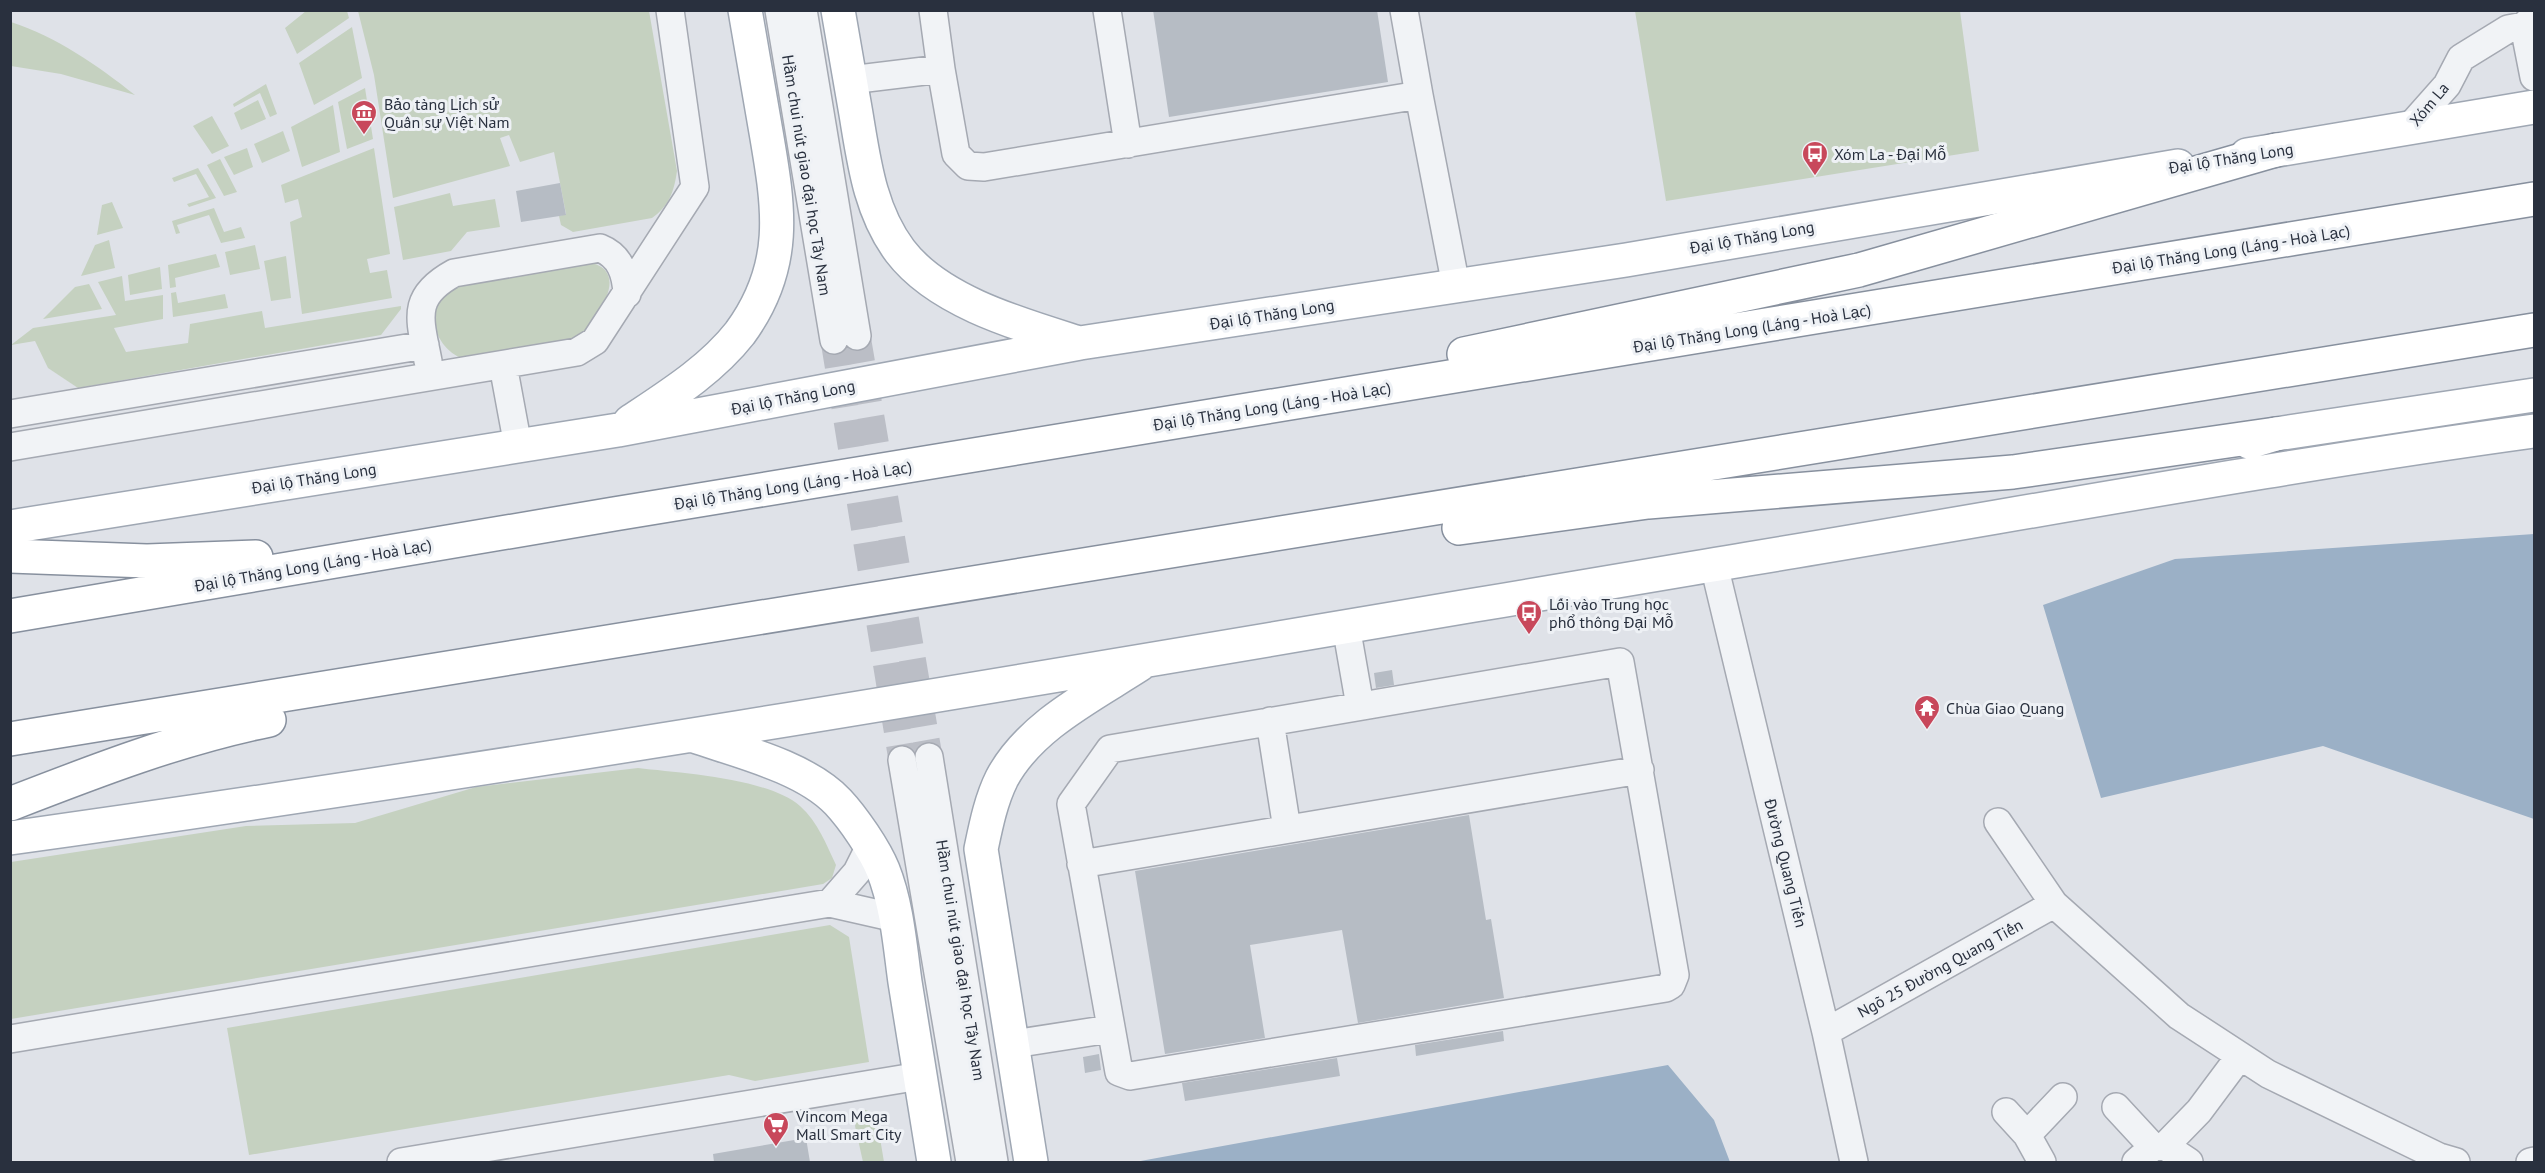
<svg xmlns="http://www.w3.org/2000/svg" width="2545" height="1173" font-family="'PT Sans',sans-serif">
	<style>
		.green { fill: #c5d1c0 }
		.water { fill: #9bb0c6 }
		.building { fill: #b6bcc4 }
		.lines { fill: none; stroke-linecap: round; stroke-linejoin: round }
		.minor-tunnel { stroke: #bbbec6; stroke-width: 27; stroke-dasharray: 27 14; stroke-linecap: butt }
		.minor-casing { stroke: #a5a9b2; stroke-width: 30 }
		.major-casing { stroke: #9fa7b3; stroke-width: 36 }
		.highway-casing { stroke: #87909e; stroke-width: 36 }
		.minor { stroke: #f1f3f6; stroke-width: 27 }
		.major { stroke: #fff; stroke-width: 33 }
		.highway { stroke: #fff; stroke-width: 33 }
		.labels { text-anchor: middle; stroke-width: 6; stroke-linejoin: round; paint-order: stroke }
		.poi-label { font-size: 16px; fill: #29303e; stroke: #eef1f5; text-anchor: start }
		.street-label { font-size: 16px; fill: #29303e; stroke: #eef1f5 }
	</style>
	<rect width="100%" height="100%" fill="#dfe2e8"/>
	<path class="green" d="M 306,11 L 347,11 L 349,18 L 297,54 L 285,28 Z
		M 358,11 L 649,11 L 677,171 C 674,192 669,206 652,218 L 573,232 L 561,225 L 559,216 L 566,214 L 554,152 L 520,162 L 509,135 L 500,138 L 510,166 L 393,198 L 374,75 Z
		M 1635,11 L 1960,11 L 1979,151 L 1666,201 Z
		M 11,22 C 57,37 97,65 135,95 L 61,74 L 11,66 Z
		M 352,27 L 362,78 L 314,105 L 299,63 Z
		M 266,84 L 277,114 L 270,117 L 260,93 L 234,107 L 233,104 Z
		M 365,88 L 373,139 L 347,149 L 338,102 Z
		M 258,100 L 266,119 L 241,130 L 234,113 Z
		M 333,105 L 340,152 L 302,167 L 291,127 Z
		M 212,116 L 229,146 L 212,154 L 193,126 Z
		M 283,131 L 290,151 L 262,163 L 254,144 Z
		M 247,148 L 253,167 L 234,175 L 224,157 Z
		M 374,148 L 390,254 L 367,259 L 370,273 L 387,270 L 392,298 L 302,314 L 290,222 L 302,217 L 298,199 L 285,203 L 281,185 Z
		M 220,159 L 237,192 L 224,196 L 207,165 Z
		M 198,168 L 216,198 L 189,207 L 187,204 L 209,197 L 196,174 L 174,182 L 172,178 Z
		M 450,193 L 453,206 L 495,199 L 500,227 L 467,232 L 451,251 L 403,260 L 394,207 Z
		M 112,202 L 123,228 L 97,235 L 102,205 Z
		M 214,208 L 224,232 L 241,227 L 245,238 L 221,243 L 209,215 L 177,225 L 180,233 L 176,234 L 172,221 Z
		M 109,240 L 115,268 L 81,276 L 95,245 Z
		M 255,245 L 260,269 L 230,275 L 225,252 Z
		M 216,254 L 220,267 L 175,278 L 176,287 L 170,288 L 168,265 Z
		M 286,256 L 291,298 L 271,301 L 264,261 Z
		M 588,262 C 635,271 593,323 576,340 L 464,359 C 442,352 427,325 438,302 C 440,295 448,289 453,284 Z
		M 160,267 L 162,289 L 130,295 L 128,275 Z
		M 122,276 L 125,301 L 163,295 L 163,319 L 114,328 L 126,352 L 188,343 L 190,324 L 262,311 L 265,328 L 401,306 L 401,309 L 381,335 L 78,388 L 48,368 L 35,341 L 11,345 L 33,328 L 116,315 L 98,282 Z
		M 89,284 L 102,309 L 43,319 L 75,287 Z
		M 176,292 L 178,303 L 225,294 L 228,308 L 173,317 L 171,293 Z
		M 638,768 C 680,773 768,778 800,806 C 818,822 826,844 836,865 L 832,878 L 823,884 L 11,1019 L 11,862 L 246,826 L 355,823 L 476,787 Z
		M 830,925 L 849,937 L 869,1062 L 755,1081 L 729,1075 L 249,1155 L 227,1028 Z
		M 863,1109 L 876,1114 L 884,1162 L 863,1162 L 855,1126 L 858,1111 Z"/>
	<path class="water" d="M 2534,534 L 2534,819 L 2323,746 L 2101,798 L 2043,605 L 2175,559 Z
		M 1668,1065 L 1714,1120 L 1730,1162 L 1135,1162 Z"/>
	<path class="building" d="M 1153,10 L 1377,10 L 1388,82 L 1169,117 Z
		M 560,183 L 566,215 L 521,222 L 516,191 Z
		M 1392,670 L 1394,685 L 1376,688 L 1374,673 Z
		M 1469,815 L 1486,920 L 1491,919 L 1504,998 L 1358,1023 L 1342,930 L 1250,945 L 1265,1038 L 1165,1054 L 1135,871 Z
		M 1503,1031 L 1504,1041 L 1416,1056 L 1415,1045 Z
		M 1099,1054 L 1101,1070 L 1085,1073 L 1083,1057 Z
		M 1337,1058 L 1340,1076 L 1185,1101 L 1182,1083 Z
		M 806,1138 L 810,1162 L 714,1162 L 713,1154 Z"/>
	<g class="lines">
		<path class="minor-tunnel" d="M 857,336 L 929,757
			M 834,340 L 902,760"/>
		<defs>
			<path id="minor" d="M 779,10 L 834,340
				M 803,10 L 857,336
				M 933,10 L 941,69
				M 1107,10 L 1128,144
				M 1404,10 L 1419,95
				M 2524,26 L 2534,77
				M 850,80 L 941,69 L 956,154 L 968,166 L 984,167 L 1419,95 L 1456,286
				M 2408,129 L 2447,85 L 2461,58 L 2508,29 L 2524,26 L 2534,16
				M 428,361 C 420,319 410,297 454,273 L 600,248 C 620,256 626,273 627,294
				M 503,365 L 518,446
				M 10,414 L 425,345
				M 10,447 L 577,352 L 595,341 L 695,187 L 670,10
				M 1714,565 L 1826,1032 L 1854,1162
				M 1346,626 L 1360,706
				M 1620,662 L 1675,975 L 1671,985 L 1666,988 L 1130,1076 L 1119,1072 L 1071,804 L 1110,749 Z
				M 1270,721 L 1287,829
				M 929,757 L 994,1162
				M 902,760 L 970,1162
				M 1998,822 L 2054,904 L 2179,1016 L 2268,1074 L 2439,1157 L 2456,1162
				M 1081,864 L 1640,770
				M 830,903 L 857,872 L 869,848
				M 1826,1032 L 2054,904
				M 10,1039 L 830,903 L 896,918
				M 1013,1044 L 1110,1029
				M 2116,1107 L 2153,1147
				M 2006,1112 L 2027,1135
				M 2165,1146 L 2189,1162
				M 401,1162 L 920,1076
				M 2042,1162 L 2027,1135 L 2063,1097
				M 2136,1162 L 2153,1147 L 2165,1146 L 2199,1111 L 2240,1056
				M 2530,1162 L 2534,1161"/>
			<path id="major" d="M 838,10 C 844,45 850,79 856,114 C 864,162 870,211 900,251 C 938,301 1018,324 1076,342
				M 2247,155 L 2534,107
				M 630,422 C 669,396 711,370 740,333 C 789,266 779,208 766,132 C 759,92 752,51 745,10
				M 2249,442 L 2276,434 L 2534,395
				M 10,527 L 618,430 L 1080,343 L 1626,260 L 2178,166
				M 694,736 C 738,751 805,767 838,802 C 853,818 875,850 883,870 C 897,905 900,946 905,982 C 915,1042 924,1102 934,1162
				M 10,838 C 591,757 1170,656 1748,559 C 2010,516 2271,467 2534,431
				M 1031,1162 L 981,849 C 986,825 991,800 1002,778 C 1030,726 1091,696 1139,665"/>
			<path id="highway" d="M 1464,354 L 1859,270 L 2276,150
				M 1459,528 L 1648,502 L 2013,472 L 2276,434
				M 10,556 L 147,561 L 256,557
				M 10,616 L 614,514 L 2534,199
				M 10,739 L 2534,330
				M 10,804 C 95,771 180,738 269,720"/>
		</defs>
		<use href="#minor" class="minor-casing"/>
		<use href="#major" class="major-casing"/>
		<use href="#highway" class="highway-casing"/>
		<use href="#minor" class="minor"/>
		<use href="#major" class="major"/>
		<use href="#highway" class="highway"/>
	</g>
	<defs>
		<symbol id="museum-pin" viewBox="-11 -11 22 30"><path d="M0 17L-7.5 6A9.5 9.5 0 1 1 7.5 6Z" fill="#c8485b" stroke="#eef1f5"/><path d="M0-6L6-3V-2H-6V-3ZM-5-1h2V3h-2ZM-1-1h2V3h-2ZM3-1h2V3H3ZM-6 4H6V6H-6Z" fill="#fff"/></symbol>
		<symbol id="bus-pin" viewBox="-11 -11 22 30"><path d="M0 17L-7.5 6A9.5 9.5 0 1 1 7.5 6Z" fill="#c8485b" stroke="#eef1f5"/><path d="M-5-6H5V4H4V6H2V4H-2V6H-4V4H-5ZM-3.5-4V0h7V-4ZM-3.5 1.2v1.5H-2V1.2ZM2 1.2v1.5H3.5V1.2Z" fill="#fff"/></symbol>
		<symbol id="temple-pin" viewBox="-11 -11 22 30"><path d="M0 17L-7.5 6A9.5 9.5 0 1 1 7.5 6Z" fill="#c8485b" stroke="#eef1f5"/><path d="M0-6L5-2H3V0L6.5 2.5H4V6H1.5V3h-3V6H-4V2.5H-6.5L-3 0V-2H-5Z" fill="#fff"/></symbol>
		<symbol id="supermarket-pin" viewBox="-11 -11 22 30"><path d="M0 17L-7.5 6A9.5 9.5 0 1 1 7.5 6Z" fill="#c8485b" stroke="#eef1f5"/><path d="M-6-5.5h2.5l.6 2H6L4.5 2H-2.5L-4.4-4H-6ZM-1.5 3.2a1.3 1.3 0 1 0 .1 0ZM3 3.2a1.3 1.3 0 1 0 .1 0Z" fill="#fff"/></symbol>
	</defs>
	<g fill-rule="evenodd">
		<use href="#museum-pin" x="349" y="98" width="30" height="40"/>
		<use href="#bus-pin" x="1800" y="139" width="30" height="40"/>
		<use href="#bus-pin" x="1514" y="598" width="30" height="40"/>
		<use href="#temple-pin" x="1912" y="693" width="30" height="40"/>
		<use href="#supermarket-pin" x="761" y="1110" width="30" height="40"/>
	</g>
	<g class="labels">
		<g class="poi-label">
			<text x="384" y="110">Bảo tàng Lịch sử<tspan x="384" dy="18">Quân sự Việt Nam</tspan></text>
			<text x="1834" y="160">Xóm La - Đại Mỗ</text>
			<text x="1549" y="610">Lối vào Trung học<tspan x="1549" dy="18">phổ thông Đại Mỗ</tspan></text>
			<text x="1946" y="714">Chùa Giao Quang</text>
			<text x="796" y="1122">Vincom Mega<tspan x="796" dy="18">Mall Smart City</tspan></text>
		</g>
		<g class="street-label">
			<text transform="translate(2429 104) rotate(-50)" y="6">Xóm La</text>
			<text transform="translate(2231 158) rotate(-9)" y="6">Đại lộ Thăng Long</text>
			<text transform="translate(807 175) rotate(81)" y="6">Hầm chui nút giao đại học Tây Nam</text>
			<text transform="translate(1752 237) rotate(-10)" y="6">Đại lộ Thăng Long</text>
			<text transform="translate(2231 249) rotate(-9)" y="6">Đại lộ Thăng Long (Láng - Hoà Lạc)</text>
			<text transform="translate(1272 314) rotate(-9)" y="6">Đại lộ Thăng Long</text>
			<text transform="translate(1752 328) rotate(-9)" y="6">Đại lộ Thăng Long (Láng - Hoà Lạc)</text>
			<text transform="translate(793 397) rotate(-11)" y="6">Đại lộ Thăng Long</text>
			<text transform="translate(1272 406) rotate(-9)" y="6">Đại lộ Thăng Long (Láng - Hoà Lạc)</text>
			<text transform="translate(314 478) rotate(-9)" y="6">Đại lộ Thăng Long</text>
			<text transform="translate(793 485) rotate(-9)" y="6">Đại lộ Thăng Long (Láng - Hoà Lạc)</text>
			<text transform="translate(313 565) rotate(-10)" y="6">Đại lộ Thăng Long (Láng - Hoà Lạc)</text>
			<text transform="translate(1786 863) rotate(76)" y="6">Đường Quang Tiến</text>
			<text transform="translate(961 960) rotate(81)" y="6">Hầm chui nút giao đại học Tây Nam</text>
			<text transform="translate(1940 968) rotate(-29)" y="6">Ngõ 25 Đường Quang Tiến</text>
		</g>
	</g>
	<rect width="2545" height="1173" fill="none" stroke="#29303e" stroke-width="24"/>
</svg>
